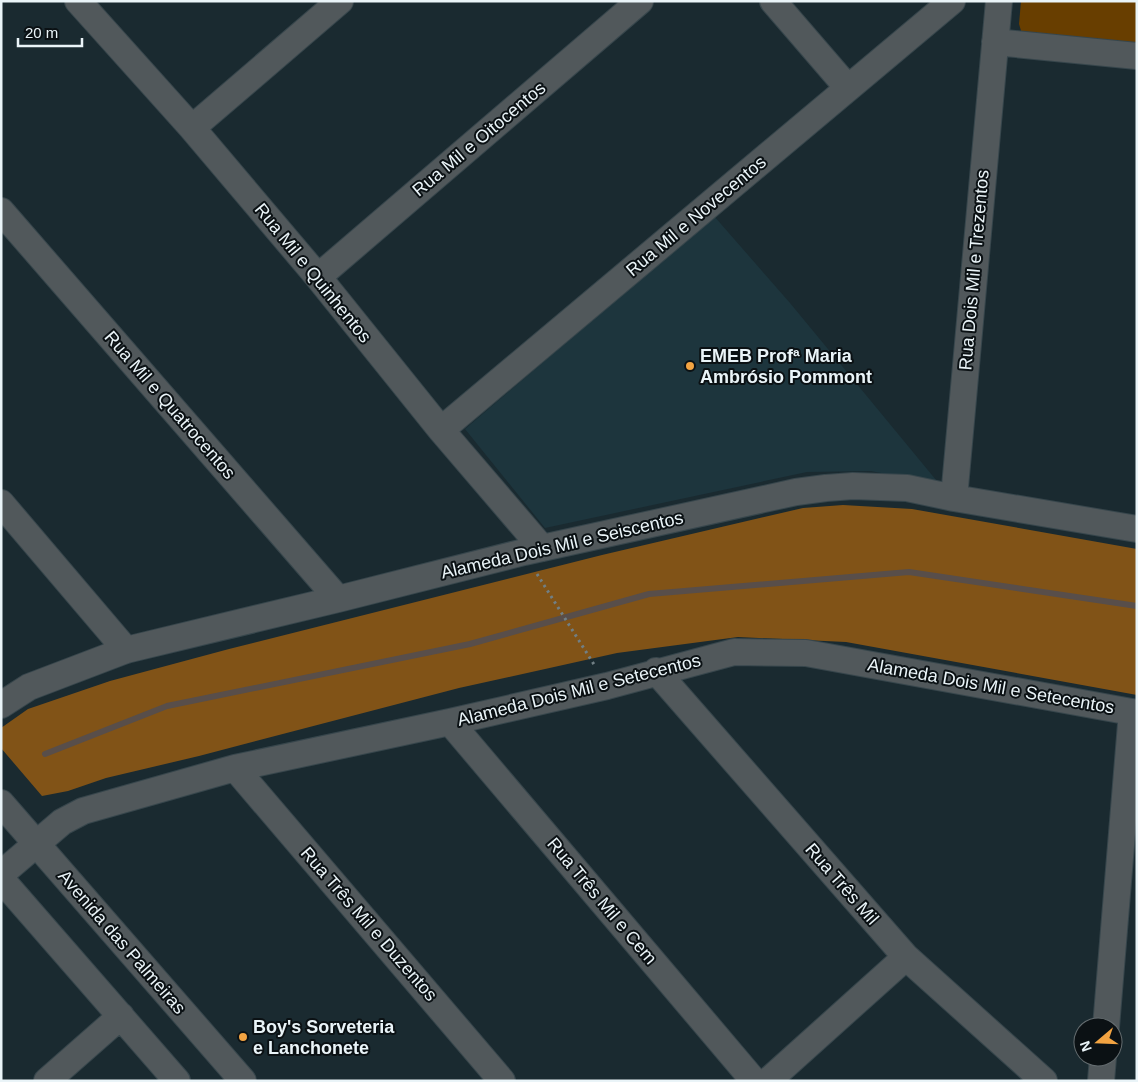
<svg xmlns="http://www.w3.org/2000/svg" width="1138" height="1082" font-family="Arial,sans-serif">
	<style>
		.built { fill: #1d353d }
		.green { fill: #683e00 }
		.forest { fill: #815317 }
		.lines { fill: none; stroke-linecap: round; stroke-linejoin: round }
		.stream { stroke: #584e4a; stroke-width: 6 }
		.minor-casing { stroke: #37464c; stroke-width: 28 }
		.path { stroke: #717f84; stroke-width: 3; stroke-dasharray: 2.5 4; stroke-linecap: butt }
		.minor { stroke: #51585b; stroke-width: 26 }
		.poi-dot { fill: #f3a442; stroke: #0b1114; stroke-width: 2 }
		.labels { text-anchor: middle; stroke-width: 4; stroke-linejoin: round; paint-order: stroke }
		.street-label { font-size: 18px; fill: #eaf4f8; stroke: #0b1114 }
		.poi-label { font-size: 18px; font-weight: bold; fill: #eaf4f8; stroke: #0b1114; text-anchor: start }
	</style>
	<rect width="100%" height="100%" fill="#1a2a30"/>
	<path class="built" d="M 714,216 L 790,303 L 941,486 L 871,471 L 807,472 L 545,528 L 465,429 Z"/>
	<path class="green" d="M 1021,1 L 1137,1 L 1137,45 L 1022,34 L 1019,24 Z"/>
	<path class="forest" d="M 843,505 L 912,509 L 1137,549 L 1137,695 L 846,642 L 738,637 L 617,653 L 459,688 L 199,756 L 106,778 L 68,791 L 42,796 L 1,748 L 1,728 L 28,709 L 110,681 L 229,649 L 602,555 L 803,508 Z"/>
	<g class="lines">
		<path class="stream" d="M 45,754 L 167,706 L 470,644 L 649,594 L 909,572 L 1137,606"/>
		<defs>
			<path id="minor" d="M 78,1 L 192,128 L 318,277 L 441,430 L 542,548
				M 773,1 L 848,88
				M 995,42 L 1137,56
				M 192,128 L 340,1
				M 1,211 L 338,599
				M 318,277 L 640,1
				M 441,430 L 952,1
				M 954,498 L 999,1
				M 1,503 L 126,650
				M 656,671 L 906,957 L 1044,1081
				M 1,705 L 29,687 L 126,650 L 338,599 L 524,552 L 796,492 L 826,488 L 853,486 L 907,488 L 954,498 L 1137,529
				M 450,722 L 754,1081
				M 235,768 L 502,1081
				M 1,803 L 243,1081
				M 1,874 L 62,822 L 83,811 L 235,768 L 450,722 L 607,686 L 734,652 L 806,653 L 1137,713
				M 1,879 L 177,1081
				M 1106,1027 L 1132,712
				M 47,1081 L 121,1016
				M 768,1081 L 906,957
				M 1101,1081 L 1103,1057"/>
		</defs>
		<use href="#minor" class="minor-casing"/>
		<path class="path" d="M 537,574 L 595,666"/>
		<use href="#minor" class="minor"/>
	</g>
	<g class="poi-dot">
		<circle cx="690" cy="366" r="5"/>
		<circle cx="243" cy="1037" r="5"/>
	</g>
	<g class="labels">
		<g class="street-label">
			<text transform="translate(479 139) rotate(-40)" y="6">Rua Mil e Oitocentos</text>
			<text transform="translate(696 216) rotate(-40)" y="6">Rua Mil e Novecentos</text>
			<text transform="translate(974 270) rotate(-85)" y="6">Rua Dois Mil e Trezentos</text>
			<text transform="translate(313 273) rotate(51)" y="6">Rua Mil e Quinhentos</text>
			<text transform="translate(170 405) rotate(49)" y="6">Rua Mil e Quatrocentos</text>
			<text transform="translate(562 545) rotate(-13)" y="6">Alameda Dois Mil e Seiscentos</text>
			<text transform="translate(991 686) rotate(10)" y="6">Alameda Dois Mil e Setecentos</text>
			<text transform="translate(579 690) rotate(-14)" y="6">Alameda Dois Mil e Setecentos</text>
			<text transform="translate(842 884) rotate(49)" y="6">Rua Três Mil</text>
			<text transform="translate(602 901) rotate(50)" y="6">Rua Três Mil e Cem</text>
			<text transform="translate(369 924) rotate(49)" y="6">Rua Três Mil e Duzentos</text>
			<text transform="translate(122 942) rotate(49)" y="6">Avenida das Palmeiras</text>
		</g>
		<g class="poi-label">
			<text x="700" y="362">EMEB Profª Maria<tspan x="700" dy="21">Ambrósio Pommont</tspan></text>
			<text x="253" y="1033">Boy's Sorveteria<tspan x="253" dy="21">e Lanchonete</tspan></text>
		</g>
	</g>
	<rect width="1138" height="1082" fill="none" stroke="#eaf4f8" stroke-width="5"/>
	<g transform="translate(1098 1042) rotate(251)"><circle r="24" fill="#0b1114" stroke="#646c6f"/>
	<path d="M0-4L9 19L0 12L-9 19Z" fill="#f3a442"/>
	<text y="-8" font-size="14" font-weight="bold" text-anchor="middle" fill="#eaf4f8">N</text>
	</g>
	<path d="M18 38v8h64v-8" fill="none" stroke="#eaf4f8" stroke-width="2.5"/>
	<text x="25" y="38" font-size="15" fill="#eaf4f8" stroke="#0b1114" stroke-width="4" paint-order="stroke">20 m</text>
</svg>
